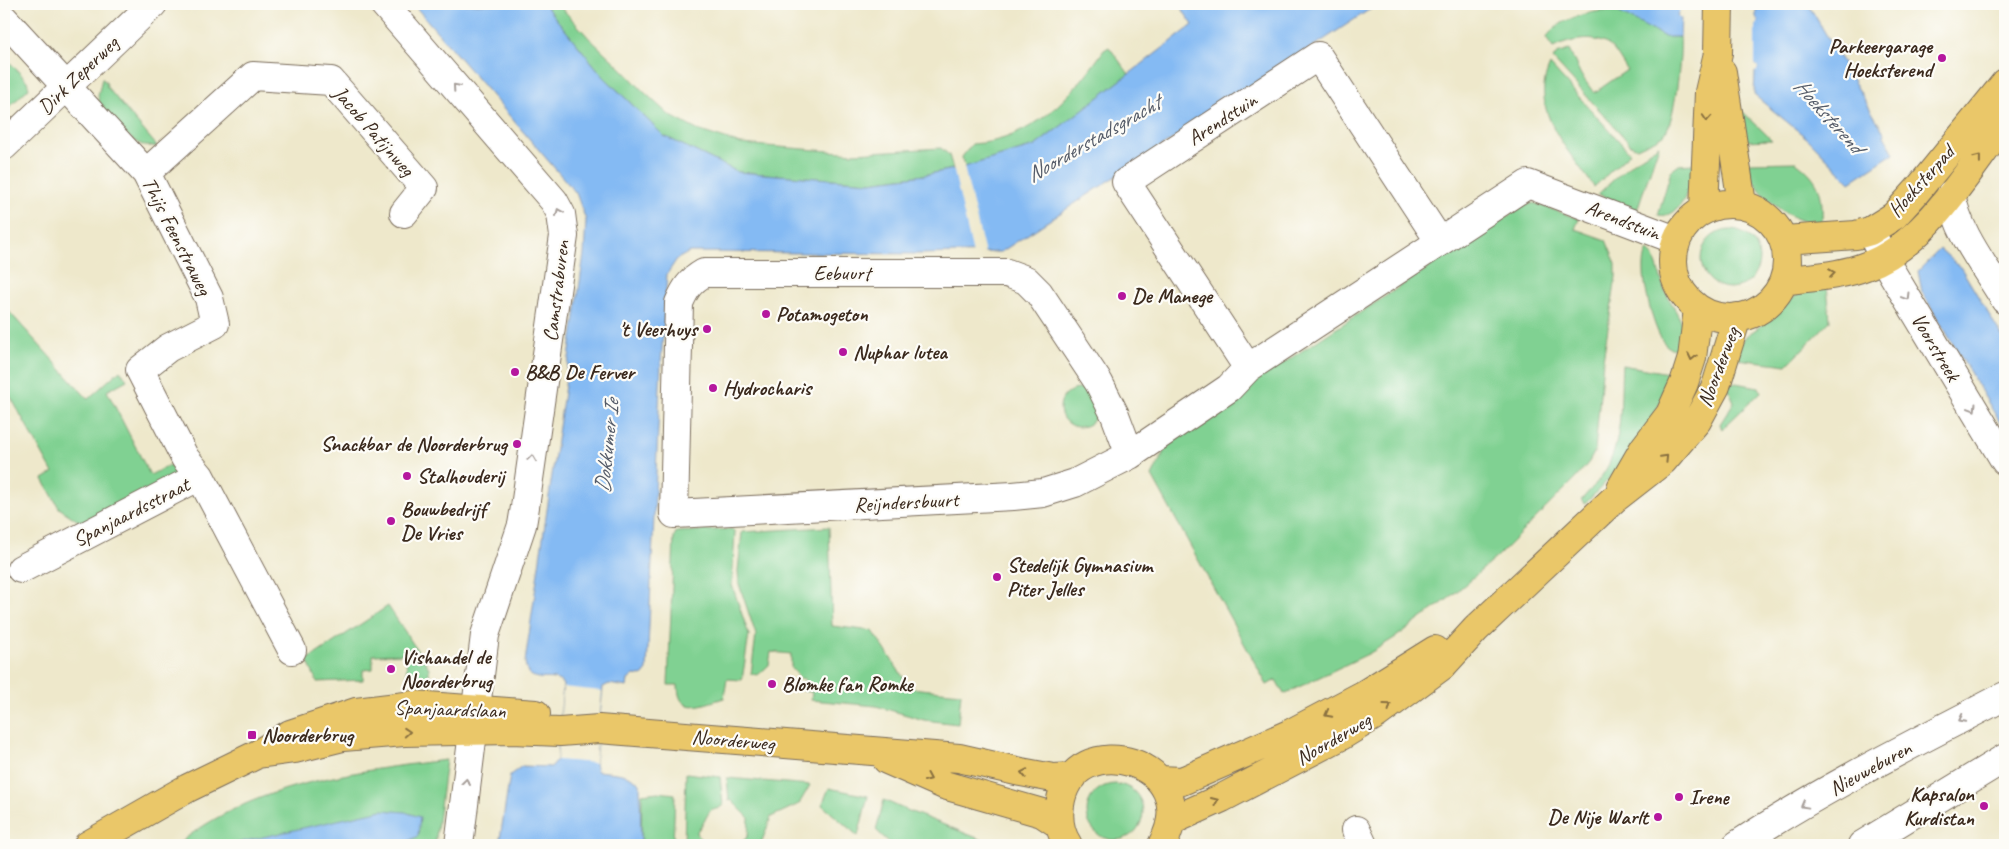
<svg xmlns="http://www.w3.org/2000/svg" width="2009" height="849" font-family="Caveat,sans-serif">
	<style>
		.green { fill: #80d192; stroke: #5e7e58 }
		.water { fill: #84baf3; stroke: #607288 }
		.pier { fill: #eee8cb }
		.lines { fill: none; stroke-linecap: round; stroke-linejoin: round }
		.minor-casing { stroke: #7a6c5b; stroke-width: 30 }
		.major-casing { stroke: #7a6c5b; stroke-width: 30 }
		.minor { stroke: #fff; stroke-width: 28 }
		.major { stroke: #eac769; stroke-width: 28 }
		.oneway { stroke: #a79f9a }
		.oneway2 { stroke: #8a7140 }
		.poi-dot { fill: #b5179e; stroke: #fdfcf7; stroke-width: 2 }
		.labels { text-anchor: middle; stroke-width: 4.5; stroke-linejoin: round; paint-order: stroke }
		.poi-label { font-size: 21px; font-weight: bold; fill: #3b2a1e; stroke: #fdfcf7; text-anchor: start }
		.street-label { font-size: 21px; fill: #3b2a1e; stroke: #fdfcf7 }
		.water-label { font-size: 22px; font-style: italic; fill: #555c69; stroke: #fdfcf7 }
	</style>
	<rect width="100%" height="100%" fill="#fdfcf7"/>
	<filter id="ink" filterUnits="userSpaceOnUse"><feTurbulence type="fractalNoise" baseFrequency=".02" numOctaves="2"/><feDisplacementMap in="SourceGraphic" scale="10" xChannelSelector="R" yChannelSelector="G"/><feConvolveMatrix kernelMatrix="1 2 1 2 8 2 1 2 1" color-interpolation-filters="sRGB"/></filter>
	<filter id="wash" filterUnits="userSpaceOnUse"><feTurbulence type="fractalNoise" baseFrequency=".0096" numOctaves="4" result="noise"/><feDisplacementMap in="SourceGraphic" scale="20" xChannelSelector="R" yChannelSelector="G"/><feGaussianBlur stdDeviation="1.12" result="paint"/><feColorMatrix in="noise" values="0 0 0 0 0 0 0 0 0 0 0 0 0 0 0 0 0 1.4 0 .05"/><feComposite in="paint" operator="in"/></filter>
	<g filter="url(#wash)">
		<rect width="100%" height="100%" fill="#eee8cb"/>
		<path class="green" d="M 544,4 L 558,4 L 590,39 L 621,68 L 644,92 L 669,115 L 697,130 L 741,144 L 854,153 L 941,148 L 949,155 L 953,169 L 924,175 L 870,182 L 738,172 L 664,136 L 603,76 Z
			M 1601,11 L 1618,11 L 1665,37 L 1680,37 C 1682,53 1675,121 1665,133 C 1659,139 1645,144 1637,148 L 1631,145 L 1553,59 L 1557,54 L 1569,50 L 1581,75 L 1594,93 L 1627,70 C 1622,63 1617,53 1611,47 C 1596,34 1569,40 1553,48 L 1546,38 C 1558,20 1581,14 1601,11 Z
			M 1109,47 L 1129,74 L 1035,146 L 964,167 L 962,157 L 972,144 C 1033,141 1072,96 1104,50 Z
			M 4,56 L 27,81 L 29,88 L 4,112 Z
			M 1550,65 L 1630,153 L 1594,187 C 1569,150 1528,111 1550,65 Z
			M 102,78 L 107,84 L 106,86 L 157,146 C 132,151 115,120 100,104 L 98,96 Z
			M 1740,109 L 1772,140 L 1741,141 Z
			M 1659,145 L 1637,210 L 1598,194 L 1633,162 Z
			M 1796,162 C 1821,180 1823,194 1822,224 C 1792,225 1751,193 1748,163 Z
			M 1693,164 L 1695,167 C 1690,184 1683,220 1658,215 L 1671,171 L 1679,165 Z
			M 1534,203 L 1579,219 L 1575,229 L 1606,240 L 1616,264 L 1616,277 L 1603,360 L 1595,451 L 1589,462 L 1575,479 L 1498,556 L 1448,599 L 1396,637 L 1370,653 L 1284,694 L 1276,680 L 1267,685 L 1152,476 L 1172,436 L 1523,206 Z
			M1701 259a29 29 0 1 1 58 0a29 29 0 1 1-58 0Z
			M 1648,251 L 1654,257 L 1665,291 L 1680,319 L 1683,329 L 1683,350 C 1676,349 1669,349 1665,344 C 1653,332 1636,264 1648,251 Z
			M 1827,285 L 1830,321 L 1787,365 L 1737,359 L 1739,346 L 1746,336 L 1771,319 L 1793,298 L 1804,290 Z
			M 4,306 L 88,399 L 120,370 L 127,380 L 107,391 L 150,475 L 170,465 L 176,477 L 84,525 L 59,508 L 43,479 L 53,473 L 4,385 Z
			M 1622,365 L 1674,374 L 1676,376 L 1627,460 L 1585,504 L 1581,500 C 1592,488 1605,475 1611,459 C 1623,431 1620,395 1622,365 Z
			M 1729,382 L 1759,387 L 1761,392 L 1722,429 L 1720,424 L 1734,402 L 1727,385 Z
			M1060 408a19 19 0 1 1 38 0a19 19 0 1 1-38 0Z
			M 829,527 L 832,626 L 873,631 L 910,688 L 961,693 L 958,724 L 924,720 L 876,706 L 811,700 L 812,692 L 803,691 L 805,679 L 800,678 L 791,667 L 791,654 L 771,652 L 769,665 L 758,675 L 751,674 L 756,635 L 739,584 L 738,571 L 742,532 Z
			M 732,529 L 735,532 L 732,585 L 749,635 L 742,680 L 727,679 L 724,698 C 703,704 678,717 678,685 L 668,685 L 674,537 L 676,532 Z
			M 388,606 L 429,668 L 429,678 L 407,678 L 406,654 L 373,655 L 373,669 L 363,670 L 363,680 L 317,682 L 307,660 Z
			M 446,760 L 435,845 L 401,845 L 418,836 L 228,845 L 177,845 C 251,784 354,771 446,760 Z
			M 686,773 L 720,777 L 723,805 L 718,809 L 712,809 C 705,816 705,824 697,831 L 698,836 L 706,845 L 684,845 Z
			M 727,778 L 810,785 L 799,804 L 771,817 L 762,841 L 758,845 L 739,845 L 748,836 L 749,818 L 731,800 L 729,801 Z
			M1087 812a28 28 0 1 1 56 0a28 28 0 1 1-56 0Z
			M 829,788 L 868,796 L 858,836 L 822,805 Z
			M 658,792 L 675,794 L 673,845 L 641,845 L 642,794 Z
			M 884,800 L 899,807 L 995,845 L 892,845 L 876,830 Z"/>
		<path class="water" d="M 413,4 L 544,4 L 603,76 L 664,136 L 738,172 L 870,182 L 924,175 L 964,167 L 1035,146 L 1193,25 L 1181,8 L 1184,6 L 1182,4 L 1378,4 L 1001,252 L 921,254 L 690,252 L 677,259 L 667,274 L 661,364 L 647,670 L 642,676 L 634,675 L 628,680 L 627,687 L 609,684 L 603,687 L 595,763 L 597,771 C 613,773 629,772 640,784 L 641,845 L 499,845 L 510,775 L 522,766 L 551,767 L 557,760 L 563,685 C 555,670 528,690 525,662 L 584,254 L 586,220 L 576,193 Z
			M 1603,4 L 1726,4 L 1755,26 L 1759,21 L 1756,18 L 1756,4 L 1808,4 L 1885,134 L 1884,136 L 1894,153 L 1850,182 L 1808,139 L 1754,95 L 1755,72 L 1758,68 L 1756,65 L 1681,10 L 1677,15 L 1681,18 L 1680,37 L 1665,37 Z
			M 1940,249 L 1961,268 L 2005,341 L 2005,431 L 1922,292 L 1918,271 Z
			M 382,810 L 405,812 L 420,817 L 418,836 L 401,845 L 228,845 Z"/>
		<path class="pier" d="M 1681,4 L 1730,4 L 1756,23 L 1753,17 L 1757,19 L 1759,21 L 1755,26 L 1755,64 L 1758,67 L 1757,71 L 1755,72 L 1753,70 L 1755,67 L 1680,12 L 1683,20 L 1678,16 Z
			M 964,164 L 964,167 L 985,254 L 973,254 L 953,167 Z
			M 563,687 L 602,691 L 595,763 L 557,760 Z"/>
	</g>
	<g filter="url(#ink)">
		<g class="lines">
			<defs>
				<path id="minor" d="M 384,4 L 554,201 L 561,214 L 564,236 L 525,507 L 522,525 L 485,635 L 459,845
					M 4,19 L 146,173 L 209,298 L 215,324 L 168,348 L 140,370 L 185,458 L 200,476
					M 4,146 L 153,4
					M 146,173 L 253,76 L 331,81 L 424,188 L 404,213
					M 1951,194 C 1958,234 1985,266 2005,300
					M 1870,231 L 1892,273 L 2005,461
					M 1248,368 L 1126,182 L 1318,56 L 1440,242
					M 1130,455 L 1115,415 L 1099,383 L 1039,293 L 1026,280 L 1007,273 L 704,273 C 690,281 685,289 679,303 L 674,514 L 1013,496 L 1043,493 L 1075,483 L 1130,455 L 1229,388 L 1248,368 L 1528,184 L 1676,240
					M 21,569 L 200,476 L 292,650
					M 1356,830 L 1363,845
					M 1737,845 C 1822,789 1915,743 2005,696
					M 1862,845 L 2005,758"/>
				<path id="major" d="M 1722,72 L 1742,204
					M1673 261a57 57 0 1 1 114 0a57 57 0 1 1-114 0Z
					M 1704,209 L 1709,92 L 1718,53 L 1719,4
					M 1784,240 L 1856,235 L 1870,231 L 1894,216 L 1916,192 L 2005,83
					M 1784,281 C 1810,277 1841,276 1866,266 C 1926,245 1967,171 2005,123
					M 1621,488 L 1644,448 L 1670,414 L 1684,383 L 1692,358 L 1698,309
					M 258,754 L 295,749 L 343,737 L 404,732 L 512,730 L 560,732 L 599,729 L 959,758 L 1021,772 L 1053,778 L 1073,777
					M 887,760 L 944,785 L 1042,813 L 1060,825
					M 1160,780 L 1182,781 L 1289,734 L 1363,695 L 1435,650
					M 1171,821 L 1222,798 L 1341,736 L 1377,714 L 1442,666 L 1476,629 L 1613,500 L 1663,461 L 1697,421 L 1716,386 L 1737,317
					M 88,845 L 188,788 L 258,754 L 290,734 L 356,712 L 414,705 L 536,714
					M 1068,845 C 1060,833 1058,819 1060,805 C 1071,723 1208,761 1162,845"/>
			</defs>
			<use href="#minor" class="minor-casing"/>
			<use href="#major" class="major-casing"/>
			<use href="#minor" class="minor"/>
			<use href="#major" class="major"/>
		</g>
		<defs><path id="oneway-chevron" d="M-2-3.5L2.5 0L-2 3.5" fill="none" stroke-width="1.6" stroke-linecap="round" stroke-linejoin="round" transform="scale(1.25)"/></defs>
		<g class="oneway">
			<use href="#oneway-chevron" transform="translate(456 87) rotate(-131)"/>
			<use href="#oneway-chevron" transform="translate(559 212) rotate(-113)"/>
			<use href="#oneway-chevron" transform="translate(1906 297) rotate(59)"/>
			<use href="#oneway-chevron" transform="translate(1973 408) rotate(59)"/>
			<use href="#oneway-chevron" transform="translate(532 458) rotate(-82)"/>
			<use href="#oneway-chevron" transform="translate(1962 719) rotate(153)"/>
			<use href="#oneway-chevron" transform="translate(466 782) rotate(-83)"/>
			<use href="#oneway-chevron" transform="translate(1804 805) rotate(151)"/>
		</g>
		<g class="oneway2">
			<use href="#oneway-chevron" transform="translate(1707 118) rotate(94)"/>
			<use href="#oneway-chevron" transform="translate(1978 158) rotate(-52)"/>
			<use href="#oneway-chevron" transform="translate(1832 273) rotate(-8)"/>
			<use href="#oneway-chevron" transform="translate(1692 357) rotate(103)"/>
			<use href="#oneway-chevron" transform="translate(1665 458) rotate(-46)"/>
			<use href="#oneway-chevron" transform="translate(1388 706) rotate(-36)"/>
			<use href="#oneway-chevron" transform="translate(1328 714) rotate(152)"/>
			<use href="#oneway-chevron" transform="translate(407 732) rotate(-4)"/>
			<use href="#oneway-chevron" transform="translate(1024 773) rotate(-169)"/>
			<use href="#oneway-chevron" transform="translate(928 778) rotate(24)"/>
			<use href="#oneway-chevron" transform="translate(1215 801) rotate(-24)"/>
		</g>
	</g>
	<g class="poi-dot">
		<circle cx="1942" cy="58" r="5"/>
		<circle cx="1122" cy="296" r="5"/>
		<circle cx="766" cy="314" r="5"/>
		<circle cx="707" cy="329" r="5"/>
		<circle cx="843" cy="352" r="5"/>
		<circle cx="515" cy="372" r="5"/>
		<circle cx="713" cy="388" r="5"/>
		<circle cx="517" cy="444" r="5"/>
		<circle cx="407" cy="476" r="5"/>
		<circle cx="391" cy="521" r="5"/>
		<circle cx="997" cy="577" r="5"/>
		<circle cx="391" cy="669" r="5"/>
		<circle cx="772" cy="684" r="5"/>
		<rect x="247" y="730" width="10" height="10" rx="2.5"/>
		<circle cx="1679" cy="797" r="5"/>
		<circle cx="1984" cy="806" r="5"/>
		<circle cx="1658" cy="817" r="5"/>
	</g>
	<g class="labels">
		<g class="poi-label">
			<text x="1932" y="53" text-anchor="end">Parkeergarage<tspan x="1932" dy="24">Hoeksterend</tspan></text>
			<text x="1132" y="303">De Manege</text>
			<text x="776" y="321">Potamogeton</text>
			<text x="697" y="336" text-anchor="end">'t Veerhuys</text>
			<text x="853" y="359">Nuphar lutea</text>
			<text x="525" y="379">B&amp;B De Ferver</text>
			<text x="723" y="395">Hydrocharis</text>
			<text x="507" y="451" text-anchor="end">Snackbar de Noorderbrug</text>
			<text x="417" y="483">Stalhouderij</text>
			<text x="401" y="516">Bouwbedrijf<tspan x="401" dy="24">De Vries</tspan></text>
			<text x="1007" y="572">Stedelijk Gymnasium<tspan x="1007" dy="24">Piter Jelles</tspan></text>
			<text x="401" y="664">Vishandel de<tspan x="401" dy="24">Noorderbrug</tspan></text>
			<text x="782" y="691">Blomke fan Romke</text>
			<text x="262" y="742">Noorderbrug</text>
			<text x="1974" y="801" text-anchor="end">Kapsalon<tspan x="1974" dy="24">Kurdistan</tspan></text>
			<text x="1689" y="804">Irene</text>
			<text x="1648" y="824" text-anchor="end">De Nije Warlt</text>
		</g>
		<g class="street-label">
			<text transform="translate(78 75) rotate(-44)" y="7">Dirk Zeperweg</text>
			<text transform="translate(1222 119) rotate(-33)" y="7">Arendstuin</text>
			<text transform="translate(374 131) rotate(49)" y="7">Jacob Patijnweg</text>
			<text transform="translate(1921 181) rotate(-48)" y="7">Hoeksterpad</text>
			<text transform="translate(1623 220) rotate(21)" y="7">Arendstuin</text>
			<text transform="translate(177 236) rotate(63)" y="7">Thijs Feenstraweg</text>
			<text x="842" y="280">Eebuurt</text>
			<text transform="translate(556 291) rotate(-83)" y="7">Camstraburen</text>
			<text transform="translate(1936 347) rotate(59)" y="7">Voorstreek</text>
			<text transform="translate(1718 367) rotate(-69)" y="7">Noorderweg</text>
			<text transform="translate(906 502) rotate(-3)" y="7">Reijndersbuurt</text>
			<text transform="translate(131 512) rotate(-27)" y="7">Spanjaardsstraat</text>
			<text transform="translate(450 709) rotate(2)" y="7">Spanjaardslaan</text>
			<text transform="translate(1333 739) rotate(-30)" y="7">Noorderweg</text>
			<text transform="translate(733 740) rotate(5)" y="7">Noorderweg</text>
			<text transform="translate(1870 768) rotate(-29)" y="7">Nieuweburen</text>
		</g>
		<g class="water-label">
			<text transform="translate(1829 115) rotate(48)" y="8">Hoeksterend</text>
			<text transform="translate(1093 138) rotate(-30)" y="8">Noorderstadsgracht</text>
			<text transform="translate(606 446) rotate(-84)" y="8">Dokkumer Ie</text>
		</g>
	</g>
	<rect width="2009" height="849" fill="none" stroke="#fdfcf7" stroke-width="20"/>
</svg>
